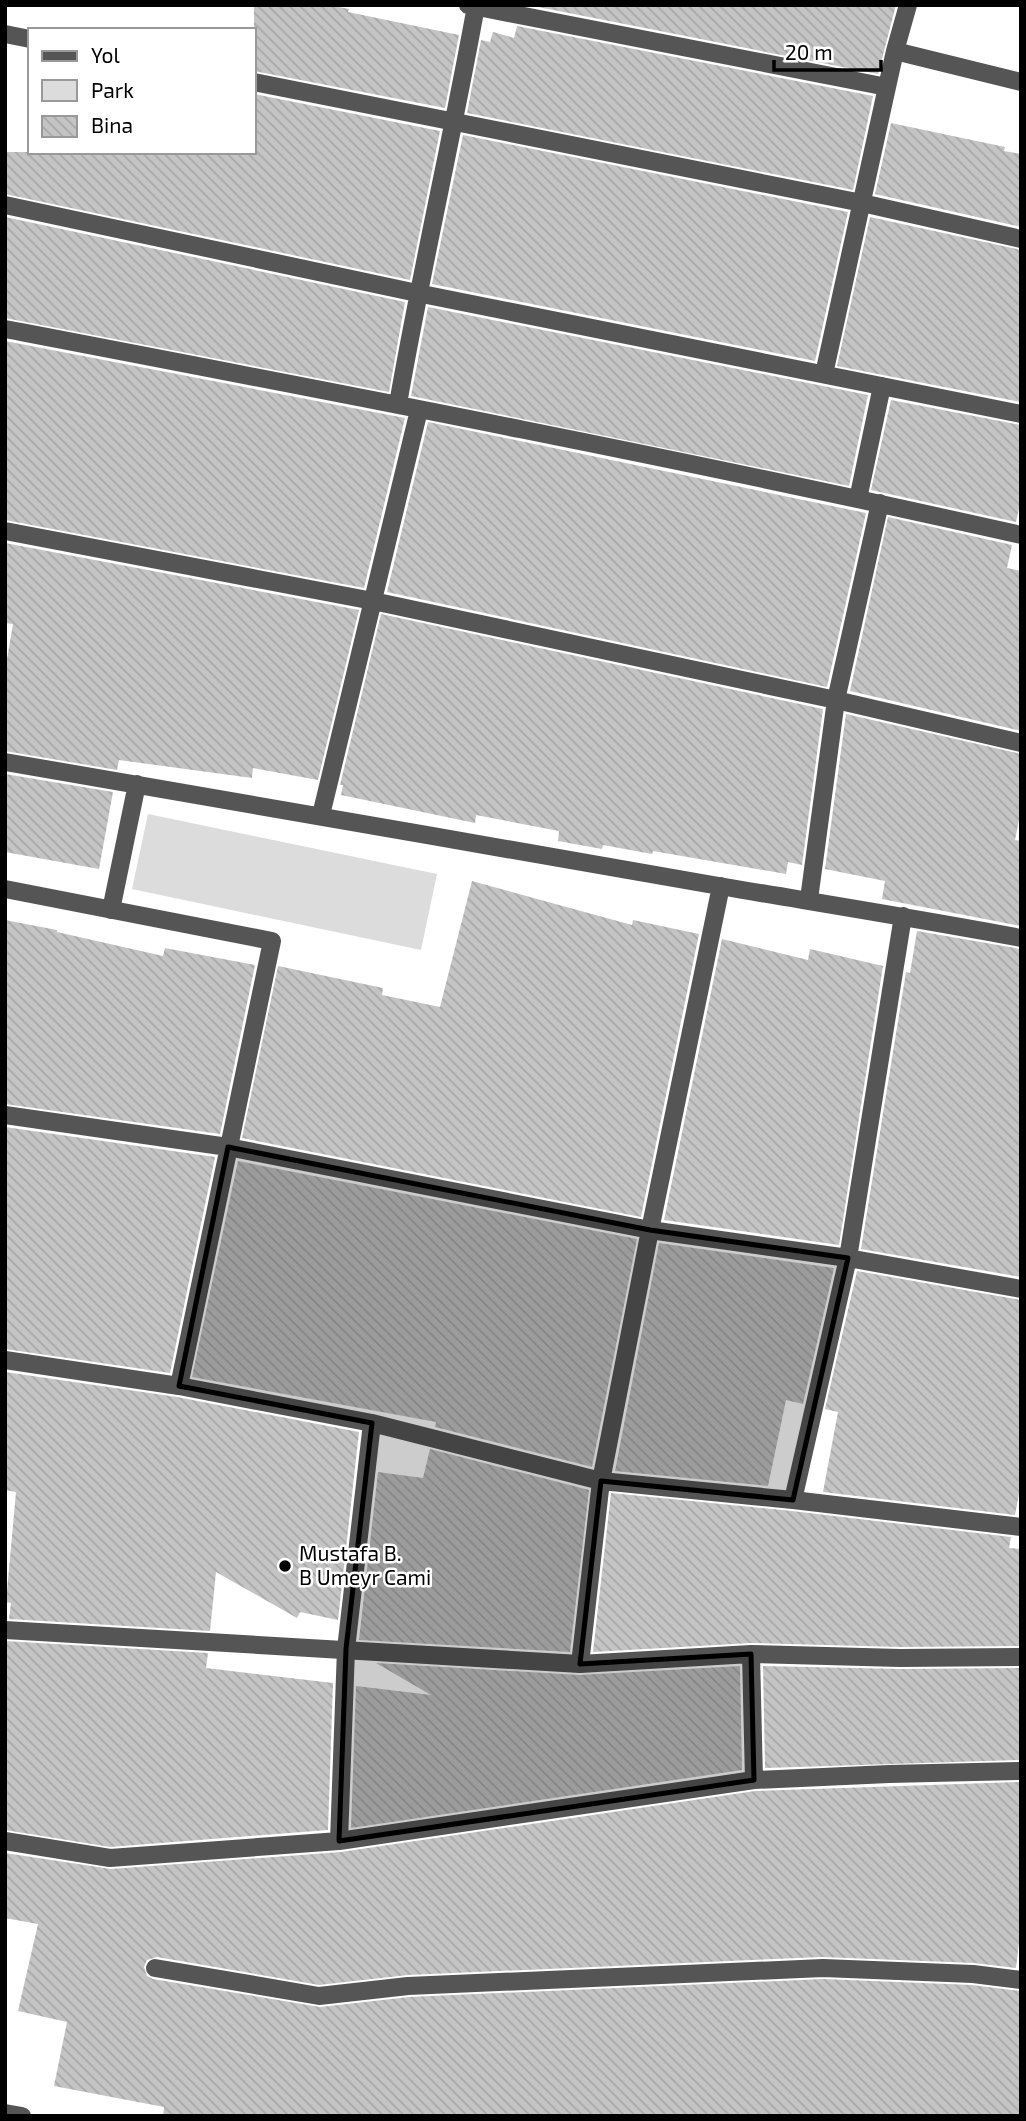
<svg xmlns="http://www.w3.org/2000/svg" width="1026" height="2121" font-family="'Exo 2',sans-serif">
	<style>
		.green { fill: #dcdcdc }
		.building { fill: url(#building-back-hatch) }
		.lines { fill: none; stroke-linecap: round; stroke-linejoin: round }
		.minor { stroke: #555; stroke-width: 18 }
		.marked { fill: #000; fill-opacity: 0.2; stroke: #000; stroke-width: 5; stroke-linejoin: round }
		.poi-dot { fill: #000; stroke: #fff; stroke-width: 2.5 }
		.labels { text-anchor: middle; stroke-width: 5; stroke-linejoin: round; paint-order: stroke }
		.poi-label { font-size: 21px; fill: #000; stroke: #fff; text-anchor: start }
	</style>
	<defs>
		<pattern id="building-back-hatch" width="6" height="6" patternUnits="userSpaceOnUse" patternTransform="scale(1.75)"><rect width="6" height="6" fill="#c4c4c4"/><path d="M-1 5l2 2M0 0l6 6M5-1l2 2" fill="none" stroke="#a7a7a7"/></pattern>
	</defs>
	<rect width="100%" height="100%" fill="#fff"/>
	<path class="green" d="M 148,814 L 437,874 L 421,950 L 132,889 Z"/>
	<path class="building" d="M 254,5 L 329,5 L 349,9 L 348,12 L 459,35 L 445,108 L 254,71 Z
		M 528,5 L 896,5 L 878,74 Z
		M 517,26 L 873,96 L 853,190 L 467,113 L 481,40 L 490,42 L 493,32 L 514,38 Z
		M 254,94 L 440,131 L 410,280 L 5,194 L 5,152 L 254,152 Z
		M 891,123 L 1005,147 L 1004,151 L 1021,154 L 1021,227 L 875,194 Z
		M 463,135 L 848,212 L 815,361 L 432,284 Z
		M 5,217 L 405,302 L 389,392 L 5,318 Z
		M 870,217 L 1021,250 L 1021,402 L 837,366 Z
		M 428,307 L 868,395 L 849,486 L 411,396 Z
		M 5,341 L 405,418 L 364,588 L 5,520 Z
		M 891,400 L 1021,425 L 1021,500 L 1016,522 L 871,490 Z
		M 428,422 L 866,513 L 827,687 L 387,592 Z
		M 888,517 L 1012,545 L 1007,568 L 1021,571 L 1021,731 L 850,691 Z
		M 5,543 L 359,610 L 318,780 L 253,768 L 252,778 L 119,760 L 117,770 L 5,751 L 5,671 L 13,624 L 5,623 Z
		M 381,614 L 823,709 L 802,865 L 788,862 L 786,874 L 653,851 L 652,854 L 603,845 L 602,849 L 558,841 L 559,831 L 476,815 L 475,823 L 341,795 L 343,785 L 340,785 Z
		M 846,714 L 1021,754 L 1021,810 L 1015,840 L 1021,841 L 1021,926 L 882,899 L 885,881 L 825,869 Z
		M 5,774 L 113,792 L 99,869 L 5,852 Z
		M 472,881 L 632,925 L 633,920 L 699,934 L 641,1217 L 242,1138 L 278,966 L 383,988 L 382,995 L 440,1007 Z
		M 5,920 L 57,930 L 57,932 L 163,956 L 165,948 L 255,965 L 220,1134 L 5,1104 Z
		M 917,931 L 1021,949 L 1021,1277 L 861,1249 L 906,972 L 910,973 Z
		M 722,939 L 808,960 L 810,949 L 883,966 L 839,1245 L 664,1220 Z
		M 5,1127 L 215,1157 L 170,1373 L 5,1349 Z
		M 238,1161 L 637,1239 L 592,1467 L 435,1427 L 436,1422 L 192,1377 Z
		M 659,1243 L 834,1268 L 803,1404 L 786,1400 L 768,1486 L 615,1471 Z
		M 857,1271 L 1021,1300 L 1021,1483 L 1015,1515 L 823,1492 L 838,1412 L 825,1409 Z
		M 5,1372 L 177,1397 L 359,1432 L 338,1620 L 300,1612 L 297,1618 L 216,1572 L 210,1631 L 9,1619 L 11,1603 L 6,1602 L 16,1492 L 5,1490 Z
		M 430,1449 L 589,1490 L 570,1652 L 359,1640 L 378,1472 L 423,1478 Z
		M 611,1493 L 792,1511 L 1011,1537 L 1009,1548 L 1021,1549 L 1021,1646 L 900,1647 L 751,1643 L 593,1652 Z
		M 5,1641 L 208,1653 L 206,1668 L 333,1683 L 328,1830 L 110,1847 L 5,1830 Z
		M 376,1663 L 579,1675 L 740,1666 L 742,1770 L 351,1828 L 356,1686 L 431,1695 Z
		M 763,1666 L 900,1669 L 1021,1668 L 1021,1760 L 765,1768 Z
		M 1021,1782 L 1021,1926 L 1016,1968 L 974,1963 L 822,1957 L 408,1975 L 319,1985 L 157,1957 L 147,1960 L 144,1967 L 147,1976 L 153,1979 L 320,2007 L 409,1997 L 823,1979 L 972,1985 L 1021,1991 L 1020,2116 L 163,2116 L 164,2107 L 54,2086 L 67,2022 L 18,2011 L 38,1924 L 5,1918 L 5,1853 L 111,1869 L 341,1852 L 755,1791 Z"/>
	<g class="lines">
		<path class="minor" d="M 468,5 L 887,87 L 895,51 L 1021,82
			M 5,34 L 30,39
			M 895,51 L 908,5
			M 254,82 L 862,203 L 1021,239
			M 5,205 L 417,293 L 1021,414
			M 5,329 C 344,394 684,459 1021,535
			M 824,374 L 887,87
			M 398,404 C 421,271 452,139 476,6
			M 858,499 L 882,386
			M 5,531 L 373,601 L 836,700 L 1021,743
			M 5,762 C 243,802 481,845 719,886 C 819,903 920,919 1021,938
			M 321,815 L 419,410
			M 5,889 L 272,941 L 179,1386
			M 809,899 L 836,700 L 880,503
			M 111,910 L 137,784
			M 5,1115 L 228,1147 L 650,1230 L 848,1258 L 1021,1289
			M 5,1360 L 179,1386 L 372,1423 L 601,1481 L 793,1500 L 1021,1527
			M 793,1500 L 848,1258 L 903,916
			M 5,1630 L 580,1664 L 751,1654 L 900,1658 L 1021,1657
			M 751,1654 L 754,1780
			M 580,1664 L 601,1481 L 650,1230 L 721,886
			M 5,1841 L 110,1858 L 339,1841 L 754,1780 L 889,1774 L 1021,1771
			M 339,1841 L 346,1649 L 372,1423
			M 155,1968 L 319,1996 L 408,1986 L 823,1968 L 973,1974 L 1021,1980
			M 5,2113 L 22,2116"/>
	</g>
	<path class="marked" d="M 228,1147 L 650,1230 L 848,1258 L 793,1500 L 601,1481 L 580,1664 L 751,1654 L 754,1780 L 339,1841 L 346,1649 L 372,1423 L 179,1386 Z"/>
	<circle class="poi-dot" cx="285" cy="1566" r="7"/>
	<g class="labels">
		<g class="poi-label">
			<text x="299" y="1561">Mustafa B.<tspan x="299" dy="24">B Umeyr Cami</tspan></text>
		</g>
	</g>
	<rect width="1026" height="2121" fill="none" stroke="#000000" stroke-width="14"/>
	<rect x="28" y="28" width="228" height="126" fill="#ffffff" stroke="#999999" stroke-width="2"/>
	<rect x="42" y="51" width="35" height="10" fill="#555555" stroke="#999999" stroke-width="2"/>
	<text x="91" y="63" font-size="21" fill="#000000">Yol</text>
	<rect x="42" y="80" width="35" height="21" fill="#dcdcdc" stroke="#999999" stroke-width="2"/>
	<text x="91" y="98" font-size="21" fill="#000000">Park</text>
	<rect x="42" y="116" width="35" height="21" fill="url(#building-back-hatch)" stroke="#999999" stroke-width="2"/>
	<text x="91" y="133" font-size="21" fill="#000000">Bina</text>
	<path d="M774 60v10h107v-10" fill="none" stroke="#000000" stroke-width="3.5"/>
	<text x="785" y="60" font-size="21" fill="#000000" stroke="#ffffff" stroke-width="5" paint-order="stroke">20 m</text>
</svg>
